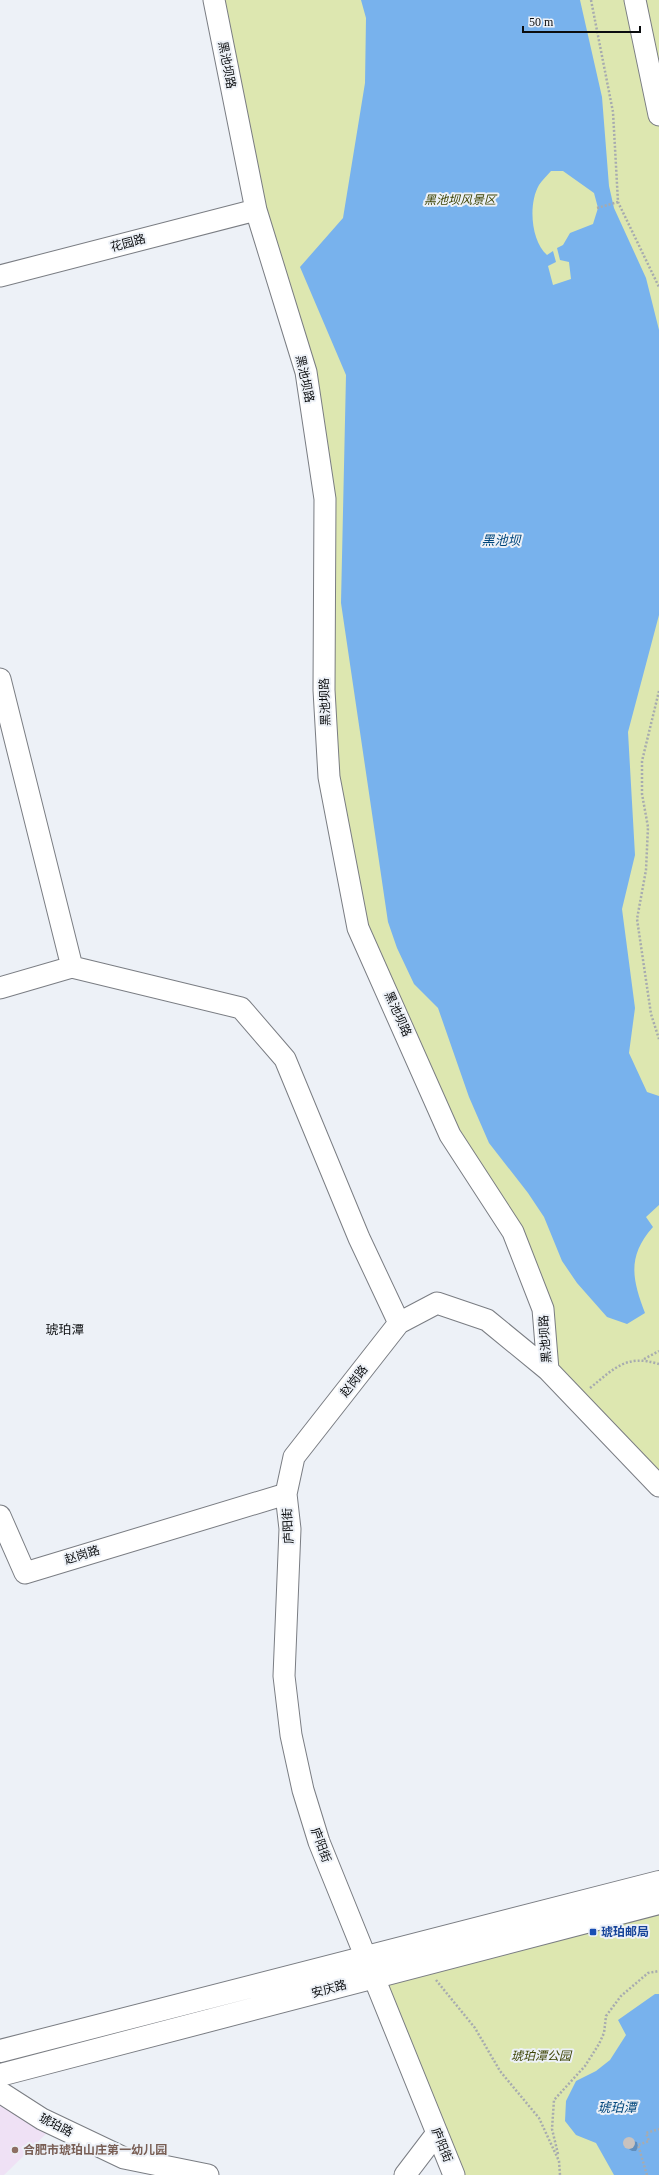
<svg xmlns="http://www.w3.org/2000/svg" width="659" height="2175" font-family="'Times New Roman','Noto Sans SC',serif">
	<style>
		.education { fill: #efe1f5 }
		.green { fill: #dde7b0 }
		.water { fill: #78b2ed; fill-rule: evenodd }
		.shadow { fill: #0003 }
		.building { fill: #c9c2be }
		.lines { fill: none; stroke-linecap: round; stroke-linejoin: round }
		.minor-casing { stroke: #7a7d83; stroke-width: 23 }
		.major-casing { stroke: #7a7d83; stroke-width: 24 }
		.path { stroke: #a7abaf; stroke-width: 2.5; stroke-dasharray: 2 2; stroke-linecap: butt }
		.minor { stroke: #fff; stroke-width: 21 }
		.major { stroke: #fff; stroke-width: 22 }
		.transit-dot { fill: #1a4fb4; stroke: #edf1f7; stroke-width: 1.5 }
		.education-dot { fill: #8d6e63; stroke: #edf1f7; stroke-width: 1.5 }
		.labels { text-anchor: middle; stroke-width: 4; stroke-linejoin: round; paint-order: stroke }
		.street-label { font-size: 12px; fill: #0b0d0f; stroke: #edf1f7 }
		.park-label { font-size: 12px; font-style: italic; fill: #3d4405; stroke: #edf1f7 }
		.transit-label { font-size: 12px; font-weight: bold; fill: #164399; stroke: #edf1f7; text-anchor: start }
		.education-label { font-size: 12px; font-weight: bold; fill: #785e54; stroke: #edf1f7; text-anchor: start }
		.water-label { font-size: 13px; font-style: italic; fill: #02477c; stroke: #edf1f7 }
		.neighbourhood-label { font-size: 13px; fill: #0b0d0f; stroke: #edf1f7 }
	</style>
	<rect width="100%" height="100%" fill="#edf1f7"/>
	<path class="education" d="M 0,2092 L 55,2125 L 4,2175 L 0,2175 Z"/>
	<path class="green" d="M 214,0 L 659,0 L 659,1486 L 548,1370 L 543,1309 L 450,1135 L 358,928 L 329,777 L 325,499 Z
		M 659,1903 L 659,2175 L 454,2175 L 375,1977 Z"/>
	<path class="water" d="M 361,0 L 580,0 L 602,97 L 609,186 L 614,208 L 646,278 L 659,330 L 659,615 L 628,732 L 635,855 L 622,909 L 635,1008 L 629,1053 L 647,1092 L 659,1096 L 659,1205 L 646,1217 L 653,1227 C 627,1256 632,1279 645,1313 L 627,1324 L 607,1317 L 577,1283 L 562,1261 L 544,1217 L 528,1193 L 489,1143 L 469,1097 L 438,1008 L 414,984 L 397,948 L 388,922 L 341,603 L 346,375 L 300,267 L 343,218 L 365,83 L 366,18 ZM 551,171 L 563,171 L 594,193 L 598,208 L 593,224 L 570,233 L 563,245 L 557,248 L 560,260 L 569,262 L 571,279 L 553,285 L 548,266 L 556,262 L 553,251 L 547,255 C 531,241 528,204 539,185 C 542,180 547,176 551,171 Z
		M 655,1994 L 659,1994 L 659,2175 L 614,2175 L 596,2143 L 576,2135 L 565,2121 L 566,2101 L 576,2081 L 596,2071 L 610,2060 L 626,2035 L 618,2020 Z"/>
	<path class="shadow" d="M 626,2139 L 637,2142 L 638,2147 L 636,2151 L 632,2151 L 624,2146 Z"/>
	<path class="building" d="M623 2143a6 6 0 1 1 12 0a6 6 0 1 1-12 0Z"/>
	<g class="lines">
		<defs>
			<path id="minor" d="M 214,0 L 256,210 L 306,372 L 325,499 L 324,690 L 329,777 L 358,928 L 450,1135 L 513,1232 L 543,1309 L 548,1370
				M 635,0 L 659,115
				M 0,276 L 256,210
				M 0,679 L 72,967 L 241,1008 L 285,1059 L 359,1238 L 399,1323
				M 0,988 L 72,967
				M 286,1494 L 290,1529 L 284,1676 L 291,1735 L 303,1790 L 319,1842 L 454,2175
				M 0,1516 L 25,1573 L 286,1494 L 294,1457 L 399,1323 L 437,1303 L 487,1320 L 548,1370 L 659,1486
				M 0,2092 L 42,2119 L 124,2158 L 208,2175
				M 405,2175 L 437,2133"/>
			<path id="major" d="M 0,2051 L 659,1882
				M 0,2075 L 659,1903"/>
		</defs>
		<use href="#minor" class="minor-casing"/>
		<use href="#major" class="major-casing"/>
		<path class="path" d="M 591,0 L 613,112 L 618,202 L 659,287
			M 597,208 L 618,202
			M 659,691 L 642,761 L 642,794 L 648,827 L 646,870 L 637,919 L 651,1014 L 659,1039
			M 644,1359 L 659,1351
			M 590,1388 C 615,1368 626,1354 659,1364
			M 436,1980 L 475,2028 L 500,2071 L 539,2118 L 559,2161 L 560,2175
			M 558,2154 L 552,2129 L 554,2100 L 585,2066 L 599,2044 L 604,2033 L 606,2016 L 621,1996 L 648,1973 L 659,1971
			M 647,2175 L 638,2145 L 649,2141 L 646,2133 L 659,2129"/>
		<use href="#minor" class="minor"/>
		<use href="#major" class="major"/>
	</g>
	<rect class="transit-dot" x="589" y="1928" width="8" height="8" rx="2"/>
	<circle class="education-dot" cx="15" cy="2150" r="4"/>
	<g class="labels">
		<g class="street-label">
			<text transform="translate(227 65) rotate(79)" y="4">黑池坝路</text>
			<text transform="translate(128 243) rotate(-15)" y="4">花园路</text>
			<text transform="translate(305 379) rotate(78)" y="4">黑池坝路</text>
			<text transform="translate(325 702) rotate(-92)" y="4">黑池坝路</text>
			<text transform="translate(398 1014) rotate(66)" y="4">黑池坝路</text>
			<text transform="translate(545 1339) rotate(-94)" y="4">黑池坝路</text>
			<text transform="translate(354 1381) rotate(-52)" y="4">赵岗路</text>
			<text transform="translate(288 1526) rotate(-93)" y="4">庐阳街</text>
			<text transform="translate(82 1555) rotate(-17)" y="4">赵岗路</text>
			<text transform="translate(321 1845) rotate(70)" y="4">庐阳街</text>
			<text transform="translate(329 1989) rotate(-15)" y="4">安庆路</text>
			<text transform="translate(56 2125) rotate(27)" y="4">琥珀路</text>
			<text transform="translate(442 2145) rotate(68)" y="4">庐阳街</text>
		</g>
		<g class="park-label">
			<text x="460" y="204">黑池坝风景区</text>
			<text x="541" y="2060">琥珀潭公园</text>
		</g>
		<g class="transit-label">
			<text x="601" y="1936">琥珀邮局</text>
		</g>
		<g class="education-label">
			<text x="23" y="2154">合肥市琥珀山庄第一幼儿园</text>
		</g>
		<g class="water-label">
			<text x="501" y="545">黑池坝</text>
			<text x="617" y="2112">琥珀潭</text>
		</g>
		<g class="neighbourhood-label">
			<text x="65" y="1334">琥珀潭</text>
		</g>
	</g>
	<path d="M523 26v6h117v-6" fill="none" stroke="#0b0d0f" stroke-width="2"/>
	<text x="529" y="26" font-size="12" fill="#0b0d0f" stroke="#edf1f7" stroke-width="3" paint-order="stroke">50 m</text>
</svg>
